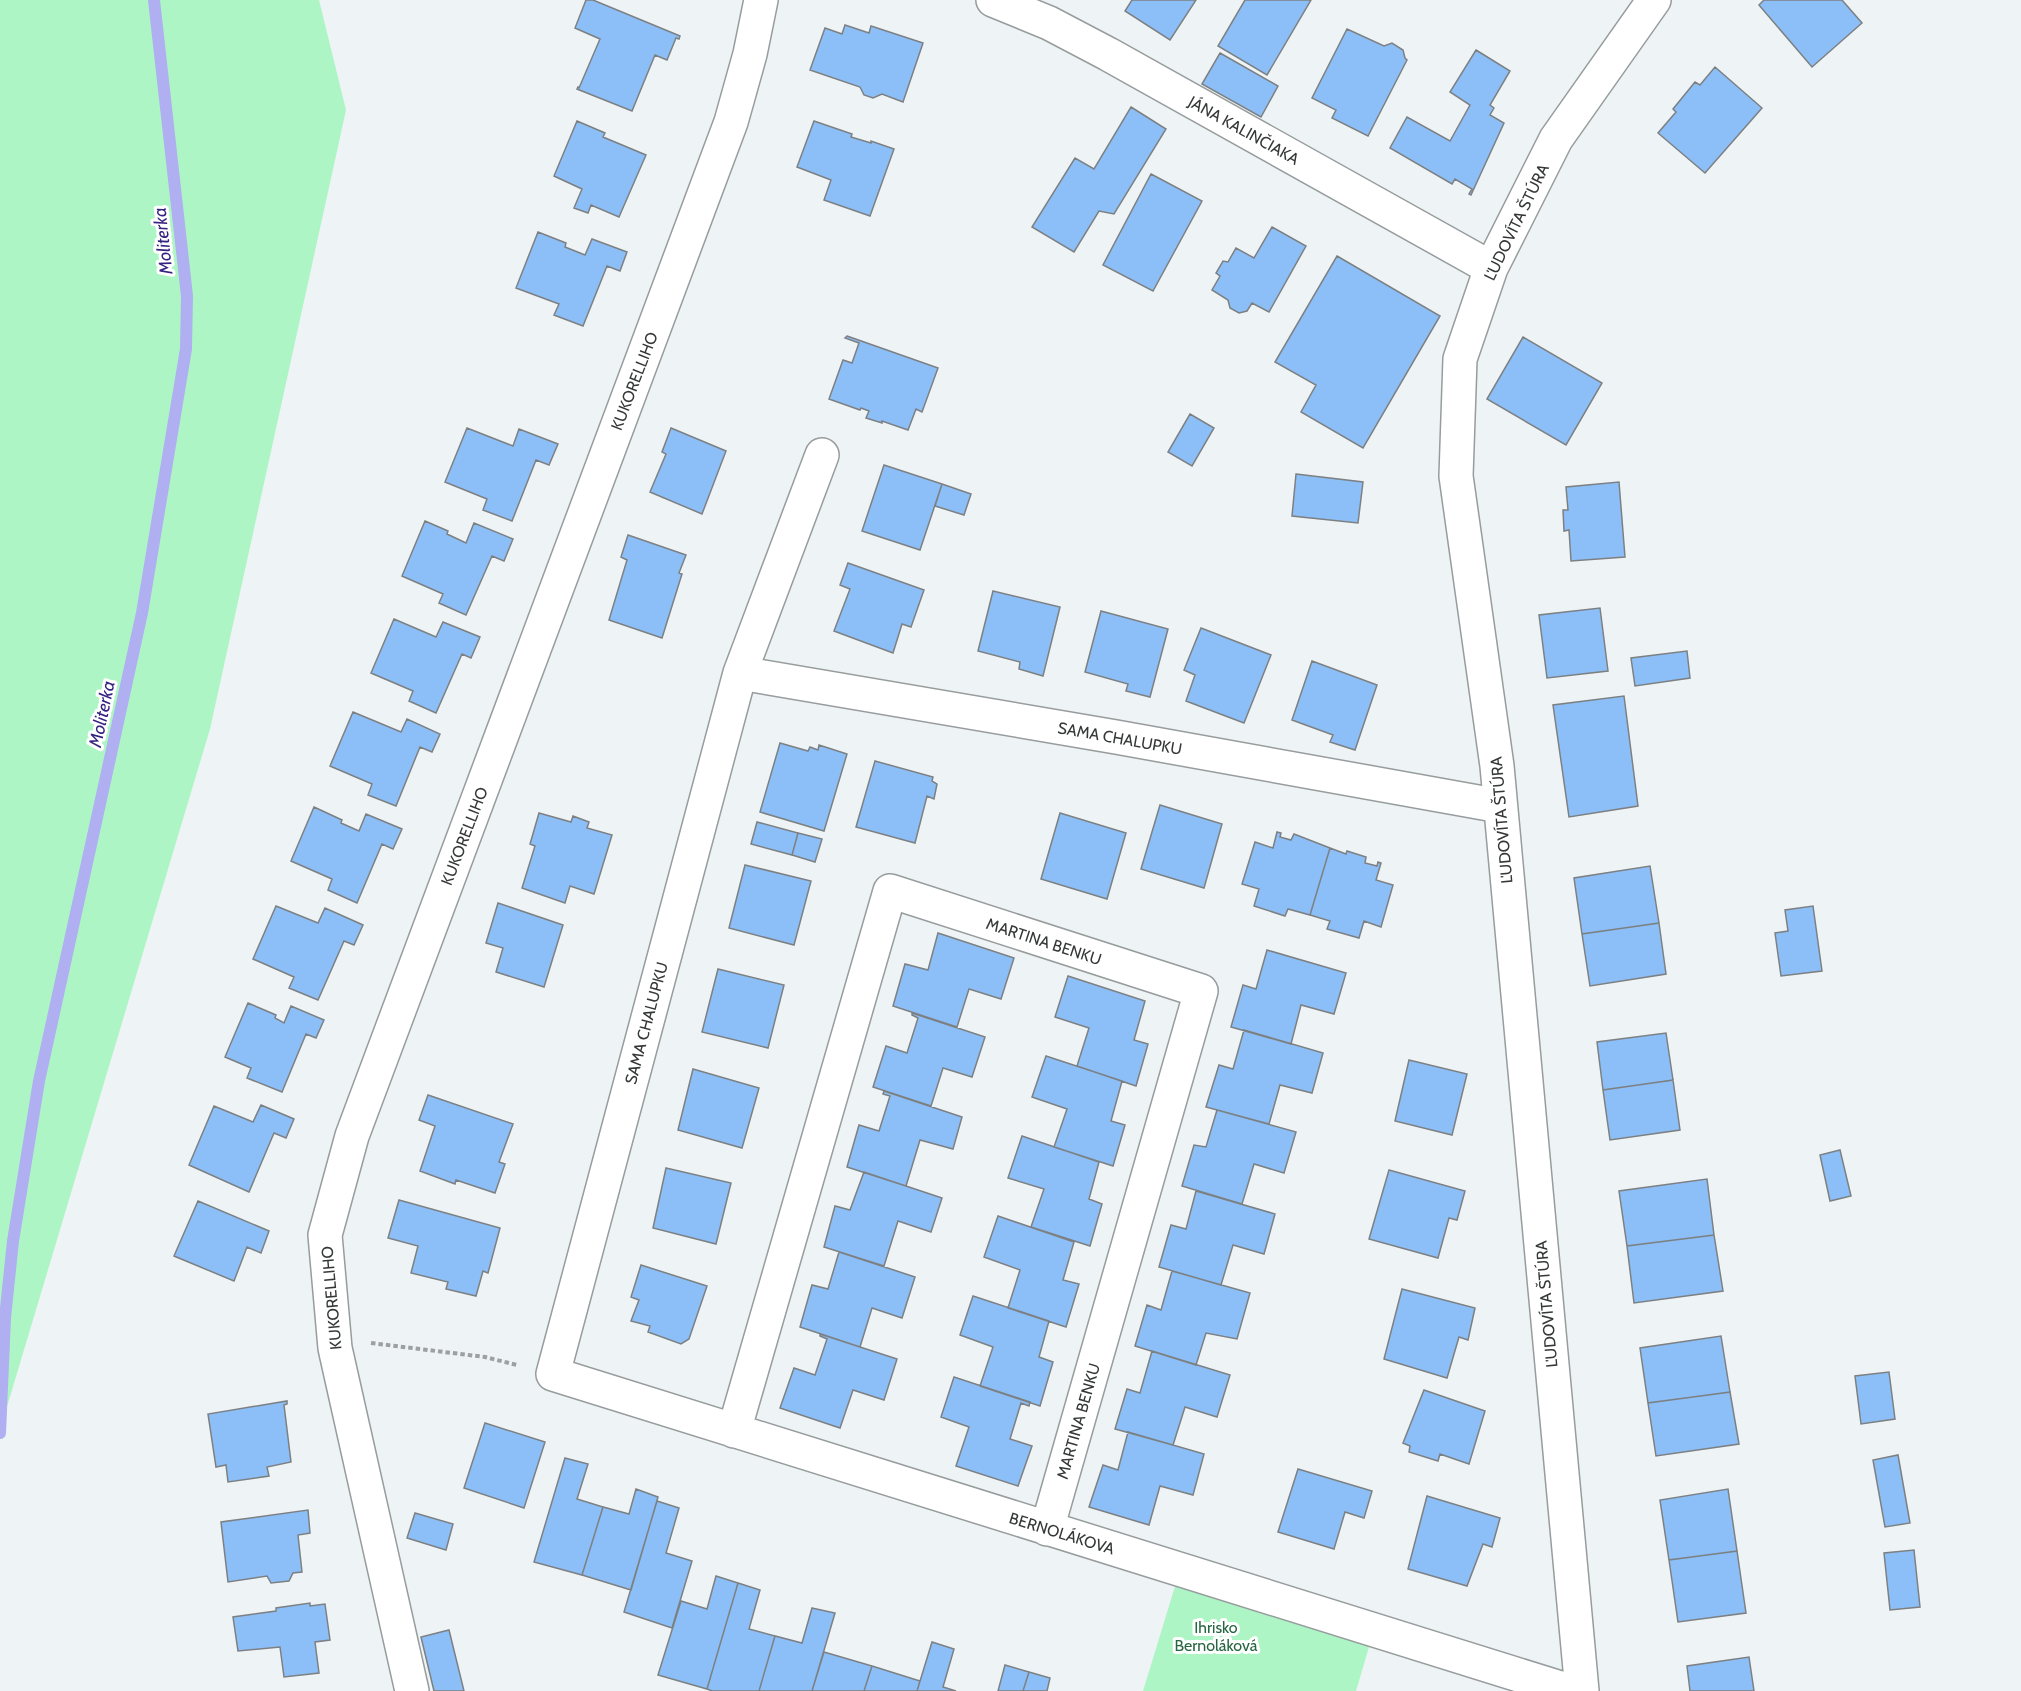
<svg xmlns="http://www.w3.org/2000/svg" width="2021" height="1691" font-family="Cabin,sans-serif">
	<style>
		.green { fill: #aef5c5 }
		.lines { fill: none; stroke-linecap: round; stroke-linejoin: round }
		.stream { stroke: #afaff2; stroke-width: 12 }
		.building { fill: #8cbff7; stroke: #7d8083; stroke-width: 1.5 }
		.minor-casing { stroke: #979c9d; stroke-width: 36 }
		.path { stroke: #9ca0a1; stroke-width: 4; stroke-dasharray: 4.5 3; stroke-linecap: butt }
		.minor { stroke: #fff; stroke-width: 33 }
		.labels { text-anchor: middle; stroke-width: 6; stroke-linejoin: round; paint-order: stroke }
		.street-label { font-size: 16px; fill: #363838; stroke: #fff }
		.park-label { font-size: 16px; fill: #25653f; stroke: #fff }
		.water-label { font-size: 18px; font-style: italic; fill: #352282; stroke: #fff }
	</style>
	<rect width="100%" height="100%" fill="#eef3f5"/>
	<path class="green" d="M 0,0 L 319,0 L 346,110 L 210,729 L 0,1430 Z
		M 1180,1570 L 1374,1630 L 1356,1691 L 1143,1691 Z"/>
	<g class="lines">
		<path class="stream" d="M 0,1433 L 5,1318 L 13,1241 L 39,1081 L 142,613 L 186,349 L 187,296 L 154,0"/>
	</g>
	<path class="building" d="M 586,0 L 593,0 L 680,36 L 679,39 L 676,38 L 667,60 L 655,55 L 632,111 L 577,89 L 578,87 L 579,88 L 600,39 L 575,28 Z
		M 1132,0 L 1196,0 L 1170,40 L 1125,11 Z
		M 1245,0 L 1311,0 L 1267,75 L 1218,46 Z
		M 1764,0 L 1842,0 L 1862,23 L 1812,67 L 1759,5 Z
		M 845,25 L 869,33 L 871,26 L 923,43 L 903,102 L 882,94 L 873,98 L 864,95 L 860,87 L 810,70 L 825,28 L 842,34 Z
		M 1347,29 L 1384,46 L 1392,43 L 1403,50 L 1405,58 L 1407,60 L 1368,136 L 1332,118 L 1336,110 L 1312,98 Z
		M 1476,50 L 1510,71 L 1490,105 L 1494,108 L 1490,115 L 1504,123 L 1471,195 L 1469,194 L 1472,189 L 1455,179 L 1452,184 L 1390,148 L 1407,117 L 1450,141 L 1470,105 L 1450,92 Z
		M 1220,53 L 1278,86 L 1261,117 L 1202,84 Z
		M 1715,67 L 1762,108 L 1705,173 L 1658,133 L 1676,112 L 1673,109 L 1695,82 L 1700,85 Z
		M 1131,107 L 1166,129 L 1114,214 L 1099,211 L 1074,252 L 1032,227 L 1075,158 L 1094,169 Z
		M 577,121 L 605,133 L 603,137 L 646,155 L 619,217 L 591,205 L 588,213 L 574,208 L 582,189 L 554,176 Z
		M 814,121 L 852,134 L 851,137 L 871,143 L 871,141 L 894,149 L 870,216 L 824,200 L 831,180 L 797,167 Z
		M 1151,174 L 1202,201 L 1153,291 L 1103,265 Z
		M 1272,227 L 1306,246 L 1269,312 L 1252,303 L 1247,311 L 1239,313 L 1230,308 L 1228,300 L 1212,290 L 1220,276 L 1216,273 L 1223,261 L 1228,262 L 1236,248 L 1254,258 Z
		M 538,232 L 566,243 L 565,247 L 585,255 L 592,239 L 627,252 L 620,271 L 607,266 L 583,326 L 554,315 L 559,304 L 516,288 Z
		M 1337,256 L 1440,316 L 1363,448 L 1301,412 L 1316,385 L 1275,362 Z
		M 847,336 L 938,368 L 922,412 L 916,409 L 908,430 L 882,421 L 882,423 L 866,418 L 869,411 L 861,408 L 860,410 L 829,399 L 843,360 L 852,363 L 859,343 L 845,338 Z
		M 1523,337 L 1602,383 L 1566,445 L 1487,399 Z
		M 1190,414 L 1214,428 L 1192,466 L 1168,452 Z
		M 467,428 L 513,446 L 519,429 L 558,444 L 549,465 L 536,460 L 512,521 L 483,510 L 487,499 L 445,482 Z
		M 671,428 L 726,451 L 702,514 L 650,492 L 666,454 L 662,452 Z
		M 884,465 L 942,484 L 920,550 L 862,531 Z
		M 1296,474 L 1363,482 L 1358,523 L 1292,516 Z
		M 1619,482 L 1625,557 L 1571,561 L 1569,530 L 1564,531 L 1563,510 L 1568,510 L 1566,487 Z
		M 942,484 L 971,494 L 964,515 L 935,506 Z
		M 425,521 L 448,531 L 447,534 L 466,543 L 474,523 L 513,539 L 504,561 L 492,556 L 466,615 L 439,603 L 443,594 L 402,576 Z
		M 628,535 L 686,555 L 679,573 L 682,574 L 662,638 L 609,620 L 627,560 L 621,557 Z
		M 848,563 L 924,590 L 911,627 L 902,624 L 893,653 L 834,631 L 850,589 L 840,585 Z
		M 993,591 L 1060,607 L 1043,676 L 1019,669 L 1020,662 L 978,651 Z
		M 1600,608 L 1608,671 L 1547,678 L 1539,615 Z
		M 1101,611 L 1168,629 L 1150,697 L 1126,691 L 1128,684 L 1085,672 Z
		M 394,619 L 436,637 L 443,622 L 480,637 L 471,658 L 462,654 L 436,713 L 409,701 L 413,691 L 371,673 Z
		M 1201,628 L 1271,655 L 1244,723 L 1186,701 L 1195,675 L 1184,670 Z
		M 1687,651 L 1690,678 L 1635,686 L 1631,658 Z
		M 1312,661 L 1377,685 L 1355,750 L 1330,742 L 1333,735 L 1292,720 Z
		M 1624,696 L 1638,806 L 1569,817 L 1553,705 Z
		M 353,712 L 401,732 L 407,719 L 440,734 L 432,752 L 420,747 L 396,806 L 368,795 L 372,784 L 330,766 Z
		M 780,743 L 808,751 L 810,747 L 818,750 L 819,745 L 847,754 L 824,831 L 760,812 Z
		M 875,761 L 933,777 L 932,781 L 937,784 L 934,799 L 927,796 L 915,843 L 856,827 Z
		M 1160,805 L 1222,824 L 1204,888 L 1141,869 Z
		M 314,807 L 342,820 L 341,823 L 359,831 L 366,814 L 402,829 L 393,849 L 382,844 L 357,903 L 328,890 L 332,879 L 291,861 Z
		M 539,813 L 571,822 L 573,816 L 589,822 L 587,828 L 612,835 L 594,894 L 570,886 L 565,903 L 522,888 L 535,846 L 530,844 Z
		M 1060,813 L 1126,833 L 1107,899 L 1041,879 Z
		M 757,822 L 798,833 L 792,855 L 751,844 Z
		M 1277,832 L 1281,833 L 1280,837 L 1291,840 L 1294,834 L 1330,848 L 1310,915 L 1288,909 L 1285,916 L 1254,906 L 1259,889 L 1242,884 L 1255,842 L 1273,848 Z
		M 798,833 L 822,839 L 815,862 L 792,855 Z
		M 1330,848 L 1346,854 L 1347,851 L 1366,857 L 1365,863 L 1377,866 L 1378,862 L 1381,863 L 1376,880 L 1393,885 L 1381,927 L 1364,921 L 1359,938 L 1327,929 L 1330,921 L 1310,915 Z
		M 745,865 L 811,881 L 794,945 L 729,928 Z
		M 1650,866 L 1659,923 L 1582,934 L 1574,878 Z
		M 498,903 L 563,925 L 544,987 L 496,972 L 503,948 L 486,943 Z
		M 276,906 L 318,923 L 325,908 L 363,925 L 354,945 L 344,941 L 318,1000 L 289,988 L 294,977 L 253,959 Z
		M 1813,906 L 1822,971 L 1781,976 L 1775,933 L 1788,931 L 1785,910 Z
		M 1659,923 L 1666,974 L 1590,986 L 1582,934 Z
		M 938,933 L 1014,958 L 1001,999 L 969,989 L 957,1027 L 893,1006 L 905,964 L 928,970 Z
		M 1267,950 L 1346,973 L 1334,1014 L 1301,1005 L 1291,1044 L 1231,1027 L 1243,985 L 1256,989 Z
		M 718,969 L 784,985 L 768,1048 L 702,1032 Z
		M 1068,976 L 1145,1001 L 1134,1040 L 1148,1044 L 1136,1086 L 1077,1066 L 1089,1028 L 1055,1017 Z
		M 248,1003 L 276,1015 L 275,1018 L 284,1023 L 291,1006 L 324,1020 L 316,1038 L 306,1034 L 282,1092 L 247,1078 L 251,1068 L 225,1057 Z
		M 912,1013 L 985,1037 L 972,1077 L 943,1068 L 931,1106 L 873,1087 L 886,1046 L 907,1053 L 918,1018 L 912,1015 Z
		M 1244,1030 L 1323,1053 L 1312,1093 L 1280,1085 L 1269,1124 L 1206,1107 L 1219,1065 L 1233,1069 Z
		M 1666,1033 L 1673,1080 L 1603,1090 L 1597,1042 Z
		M 1046,1056 L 1122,1081 L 1111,1121 L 1125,1125 L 1113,1166 L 1054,1147 L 1067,1109 L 1032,1097 Z
		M 1409,1060 L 1467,1074 L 1452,1135 L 1395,1121 Z
		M 693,1069 L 759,1088 L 742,1148 L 678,1130 Z
		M 1673,1080 L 1680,1130 L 1610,1140 L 1603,1090 Z
		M 884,1091 L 962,1117 L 953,1149 L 920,1140 L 906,1186 L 847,1167 L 859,1125 L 879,1131 L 890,1096 L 883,1094 Z
		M 428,1095 L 513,1124 L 499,1162 L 505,1164 L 495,1193 L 456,1180 L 455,1184 L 420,1171 L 435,1126 L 419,1120 Z
		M 261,1105 L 294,1119 L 286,1138 L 274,1133 L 249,1192 L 189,1165 L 214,1106 L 253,1122 Z
		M 1217,1110 L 1296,1132 L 1284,1173 L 1254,1164 L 1242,1204 L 1182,1186 L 1194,1145 L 1206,1147 Z
		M 1022,1136 L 1099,1162 L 1089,1199 L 1102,1204 L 1090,1246 L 1031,1227 L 1044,1189 L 1008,1178 Z
		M 1840,1150 L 1851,1196 L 1830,1201 L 1820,1155 Z
		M 666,1168 L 731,1183 L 716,1244 L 653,1228 Z
		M 1389,1170 L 1465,1191 L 1457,1220 L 1449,1218 L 1438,1258 L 1369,1239 Z
		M 864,1172 L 942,1198 L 931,1232 L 898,1221 L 884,1266 L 824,1247 L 835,1206 L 850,1210 Z
		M 1707,1179 L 1714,1235 L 1627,1246 L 1619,1191 Z
		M 1196,1191 L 1275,1214 L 1264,1254 L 1233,1245 L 1221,1285 L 1159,1267 L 1171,1225 L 1186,1229 Z
		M 399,1200 L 500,1228 L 488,1273 L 483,1271 L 476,1296 L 446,1289 L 448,1282 L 411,1273 L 418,1246 L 388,1238 Z
		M 198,1201 L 269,1231 L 261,1253 L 247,1247 L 234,1281 L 174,1256 Z
		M 998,1216 L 1074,1242 L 1063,1280 L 1079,1284 L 1066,1327 L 1008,1308 L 1020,1270 L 984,1257 Z
		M 1714,1235 L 1723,1291 L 1634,1303 L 1627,1246 Z
		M 839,1252 L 915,1277 L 902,1318 L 872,1308 L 860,1347 L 800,1327 L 812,1285 L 828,1289 Z
		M 641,1265 L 707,1286 L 689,1339 L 681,1344 L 648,1332 L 650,1326 L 631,1321 L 639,1300 L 631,1297 Z
		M 1172,1271 L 1250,1293 L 1237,1339 L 1206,1333 L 1196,1365 L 1135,1346 L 1147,1305 L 1161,1310 Z
		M 1402,1289 L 1475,1308 L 1468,1340 L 1459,1337 L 1447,1378 L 1384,1359 Z
		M 973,1296 L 1049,1321 L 1039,1357 L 1053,1362 L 1040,1406 L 980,1386 L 993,1347 L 960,1335 Z
		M 820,1334 L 897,1359 L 884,1400 L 853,1390 L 840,1428 L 780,1408 L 794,1368 L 815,1375 L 827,1339 L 820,1336 Z
		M 1721,1336 L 1730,1392 L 1648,1403 L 1640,1348 Z
		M 1152,1351 L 1230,1375 L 1217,1417 L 1185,1407 L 1173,1445 L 1115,1429 L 1127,1389 L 1140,1393 Z
		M 1889,1372 L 1895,1419 L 1861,1424 L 1855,1376 Z
		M 954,1377 L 1030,1402 L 1029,1406 L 1021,1403 L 1010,1439 L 1032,1446 L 1018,1486 L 956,1466 L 969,1427 L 941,1417 Z
		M 1424,1390 L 1485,1411 L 1469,1464 L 1440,1454 L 1438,1461 L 1409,1452 L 1410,1446 L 1403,1443 Z
		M 1730,1392 L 1739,1444 L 1656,1456 L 1648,1403 Z
		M 287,1401 L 287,1404 L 284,1405 L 291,1462 L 267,1467 L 269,1476 L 228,1482 L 226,1465 L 216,1467 L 208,1414 Z
		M 485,1423 L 545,1442 L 524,1508 L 464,1488 Z
		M 1128,1432 L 1204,1454 L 1193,1495 L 1160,1486 L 1149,1525 L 1089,1507 L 1103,1465 L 1118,1470 Z
		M 1898,1455 L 1910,1523 L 1885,1527 L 1873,1460 Z
		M 565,1458 L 588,1464 L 577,1499 L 603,1507 L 582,1575 L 534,1562 Z
		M 1298,1469 L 1372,1491 L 1364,1518 L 1345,1512 L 1334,1549 L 1278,1532 Z
		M 636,1489 L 658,1497 L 631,1590 L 582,1575 L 603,1507 L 629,1514 Z
		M 1728,1489 L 1737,1551 L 1669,1560 L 1660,1500 Z
		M 1427,1496 L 1500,1518 L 1492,1547 L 1483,1544 L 1467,1586 L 1408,1569 Z
		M 657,1501 L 679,1508 L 666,1553 L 692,1561 L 672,1628 L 624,1612 Z
		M 308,1510 L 310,1533 L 298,1535 L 302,1572 L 293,1573 L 289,1581 L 271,1583 L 267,1576 L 228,1582 L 221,1522 Z
		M 415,1513 L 453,1524 L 446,1550 L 407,1538 Z
		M 1914,1550 L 1920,1607 L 1890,1610 L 1884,1553 Z
		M 1737,1551 L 1746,1613 L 1678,1622 L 1669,1560 Z
		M 716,1576 L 738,1583 L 707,1689 L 658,1675 L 681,1601 L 707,1609 Z
		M 738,1583 L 760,1590 L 749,1629 L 775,1636 L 759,1691 L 712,1691 L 707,1689 Z
		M 310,1603 L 310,1606 L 325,1604 L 330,1640 L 315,1642 L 319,1673 L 284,1677 L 280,1647 L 238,1651 L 233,1617 L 276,1611 L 276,1608 Z
		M 812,1608 L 835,1613 L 812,1691 L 759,1691 L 775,1636 L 802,1643 Z
		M 449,1630 L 464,1691 L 434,1691 L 421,1637 Z
		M 932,1642 L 954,1649 L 943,1687 L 956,1691 L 917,1691 Z
		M 824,1652 L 872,1666 L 864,1691 L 812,1691 Z
		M 1749,1657 L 1754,1691 L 1690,1691 L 1687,1666 Z
		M 1005,1665 L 1029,1672 L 1023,1691 L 998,1691 Z
		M 872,1666 L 920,1681 L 917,1691 L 864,1691 Z
		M 1029,1672 L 1050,1678 L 1047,1691 L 1023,1691 Z"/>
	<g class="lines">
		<defs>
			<path id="minor" d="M 993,0 L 1049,23 L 1108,54 L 1491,268
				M 822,455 L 740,673 L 553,1374 L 1570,1691
				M 740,673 L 1116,737 L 1500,806
				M 734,1431 L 890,891 L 1201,991 L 1047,1529
				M 412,1691 L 335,1348 L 325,1235 L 352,1136 L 731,122 L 750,54 L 761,0
				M 1582,1691 L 1497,766 L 1456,476 L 1460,359 L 1491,268 L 1556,139 L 1654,0"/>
		</defs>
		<use href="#minor" class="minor-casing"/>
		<path class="path" d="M 371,1343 L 485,1357 L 517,1365"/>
		<use href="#minor" class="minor"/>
	</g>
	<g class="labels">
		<g class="street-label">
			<text transform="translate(1244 130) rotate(29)" y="6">JÁNA KALINČIAKA</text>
			<text transform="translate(1516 222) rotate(-64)" y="6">ĽUDOVÍTA ŠTÚRA</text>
			<text transform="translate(634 381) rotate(-69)" y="6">KUKORELLIHO</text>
			<text transform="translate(1120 738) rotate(10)" y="6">SAMA CHALUPKU</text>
			<text transform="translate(1501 820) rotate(-95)" y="6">ĽUDOVÍTA ŠTÚRA</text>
			<text transform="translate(464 836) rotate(-69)" y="6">KUKORELLIHO</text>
			<text transform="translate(1044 941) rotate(18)" y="6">MARTINA BENKU</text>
			<text transform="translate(646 1023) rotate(-75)" y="6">SAMA CHALUPKU</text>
			<text transform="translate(331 1298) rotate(-95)" y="6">KUKORELLIHO</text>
			<text transform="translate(1546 1304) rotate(-95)" y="6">ĽUDOVÍTA ŠTÚRA</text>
			<text transform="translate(1078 1421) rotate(-74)" y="6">MARTINA BENKU</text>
			<text transform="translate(1062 1533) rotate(17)" y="6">BERNOLÁKOVA</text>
		</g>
		<g class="park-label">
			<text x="1216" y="1633">Ihrisko<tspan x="1216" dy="18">Bernoláková</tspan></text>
		</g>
		<g class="water-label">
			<text transform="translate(163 241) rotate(-96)" y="6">Moliterka</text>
			<text transform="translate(102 714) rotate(-78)" y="6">Moliterka</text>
		</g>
	</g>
</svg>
